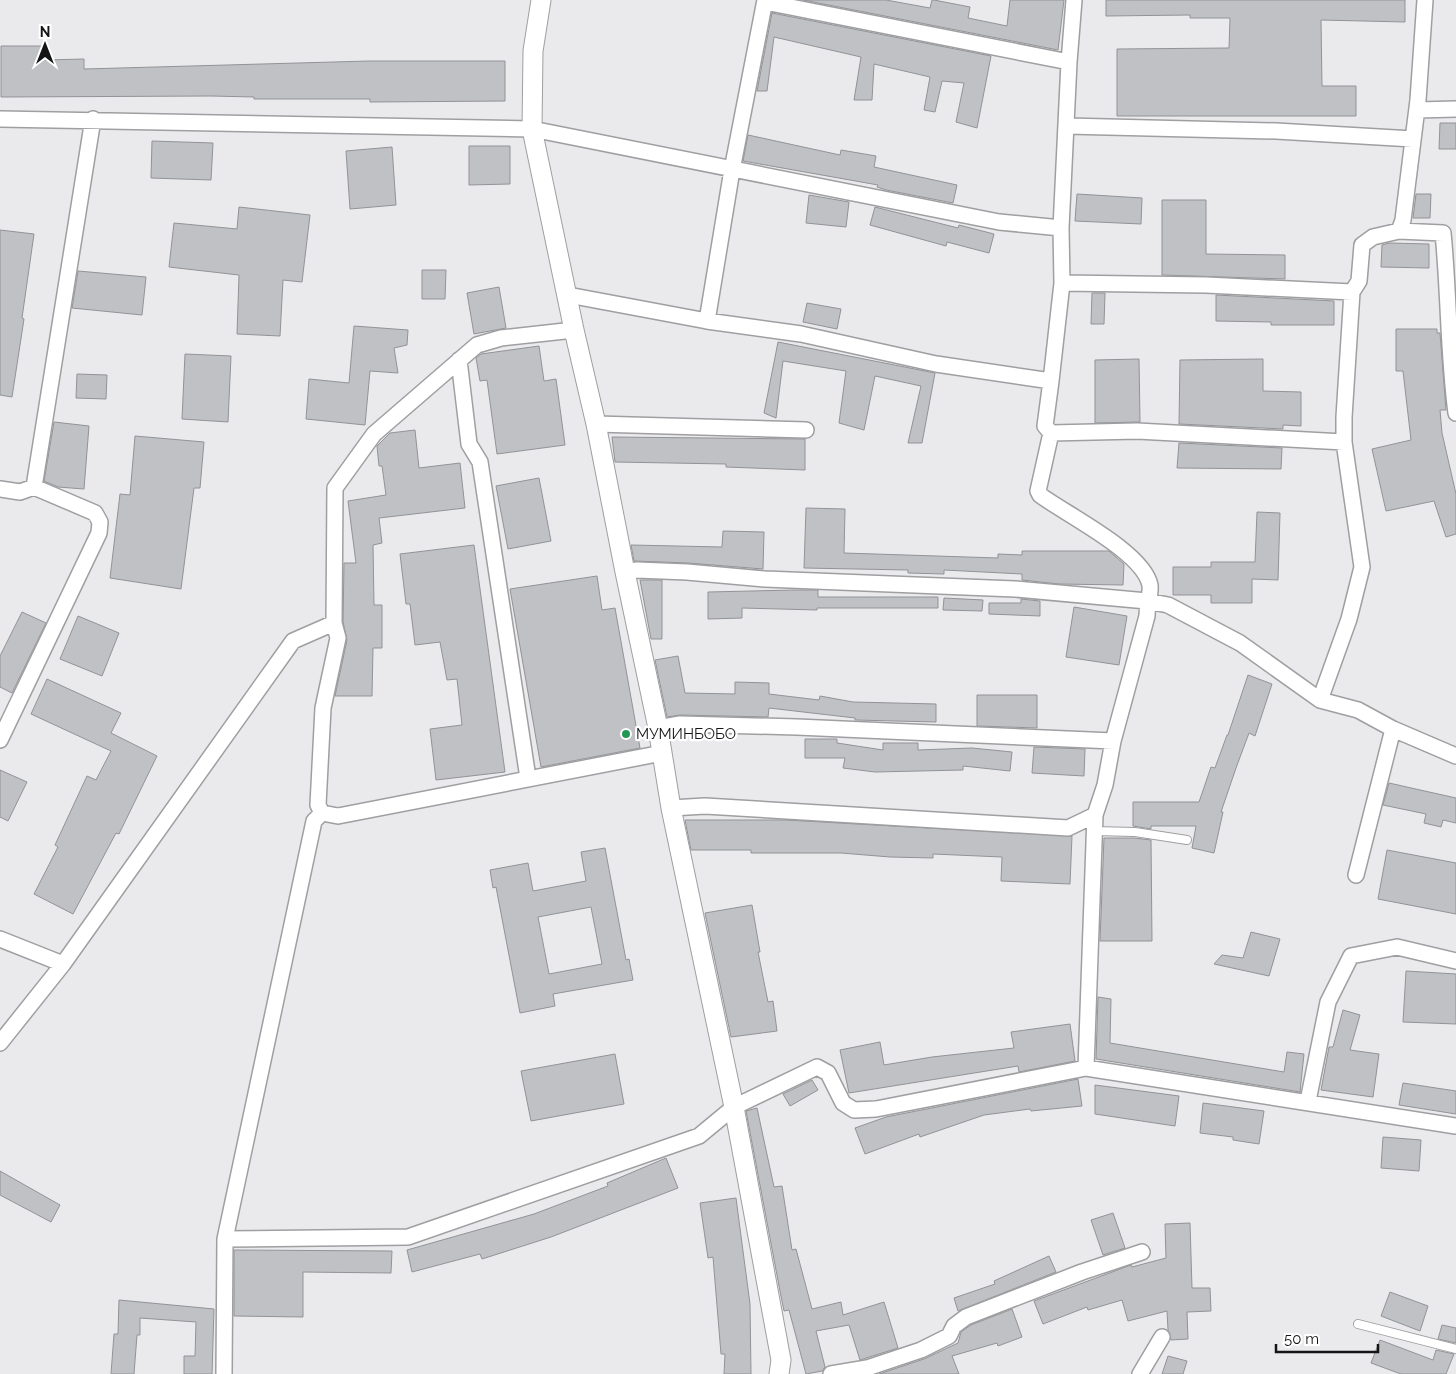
<svg xmlns="http://www.w3.org/2000/svg" width="1456" height="1374" font-family="Raleway,sans-serif">
	<style>
		.building { fill: #bfc1c4; stroke: #929396; fill-rule: evenodd }
		.lines { fill: none; stroke-linecap: round; stroke-linejoin: round }
		.service-casing { stroke: #9f9fa2; stroke-width: 10 }
		.minor-casing { stroke: #9f9fa2; stroke-width: 18 }
		.tertiary-casing { stroke: #9f9fa2; stroke-width: 21 }
		.service { stroke: #fff; stroke-width: 8 }
		.minor { stroke: #fff; stroke-width: 15 }
		.tertiary { stroke: #fff; stroke-width: 19 }
		.poi-dot { fill: #229753; stroke: #fff; stroke-width: 2 }
		.labels { text-anchor: middle; stroke-width: 4.5; stroke-linejoin: round; paint-order: stroke }
		.poi-label { font-size: 15px; fill: #151516; stroke: #fff; text-anchor: start }
	</style>
	<rect width="100%" height="100%" fill="#eaeaed"/>
	<path class="building" d="M 803,0 L 886,0 L 930,8 L 932,0 L 934,0 L 970,7 L 968,18 L 1007,26 L 1010,0 L 1064,0 L 1058,50 Z
		M 1106,0 L 1405,0 L 1405,22 L 1321,20 L 1322,86 L 1356,86 L 1356,116 L 1117,116 L 1117,49 L 1229,48 L 1230,18 L 1190,18 L 1190,15 L 1106,16 Z
		M 772,13 L 991,56 L 977,128 L 956,122 L 964,83 L 942,81 L 935,112 L 924,110 L 930,77 L 874,64 L 872,100 L 854,100 L 861,57 L 774,37 L 767,91 L 757,91 Z
		M 1,46 L 45,46 L 45,60 L 84,59 L 84,69 L 369,61 L 505,61 L 505,101 L 370,102 L 370,99 L 254,99 L 254,97 L 211,96 L 1,97 Z
		M 1440,123 L 1456,123 L 1456,149 L 1439,149 Z
		M 748,135 L 840,155 L 841,150 L 876,156 L 874,167 L 957,185 L 953,203 L 886,190 L 877,187 L 878,185 L 743,161 Z
		M 152,141 L 213,143 L 211,180 L 151,178 Z
		M 469,146 L 510,146 L 510,184 L 469,185 Z
		M 392,147 L 396,205 L 350,209 L 346,151 Z
		M 1077,194 L 1142,198 L 1141,224 L 1075,221 Z
		M 1416,194 L 1431,194 L 1430,218 L 1413,218 Z
		M 809,195 L 849,202 L 846,227 L 806,223 Z
		M 1162,200 L 1206,200 L 1206,254 L 1285,255 L 1285,279 L 1162,275 Z
		M 239,207 L 310,215 L 302,282 L 283,280 L 280,336 L 237,334 L 239,275 L 169,267 L 174,223 L 237,229 Z
		M 875,207 L 958,228 L 959,225 L 994,234 L 989,253 L 947,242 L 946,246 L 870,225 Z
		M 0,230 L 34,234 L 22,318 L 24,319 L 12,397 L 0,395 Z
		M 1389,243 L 1429,244 L 1429,268 L 1381,267 L 1382,245 Z
		M 422,270 L 446,270 L 445,299 L 422,299 Z
		M 78,271 L 146,277 L 142,315 L 72,308 Z
		M 499,287 L 506,328 L 474,334 L 467,293 Z
		M 1092,293 L 1105,293 L 1104,324 L 1091,324 Z
		M 1216,295 L 1334,301 L 1334,325 L 1271,325 L 1271,322 L 1216,321 Z
		M 807,303 L 841,309 L 837,329 L 803,322 Z
		M 354,326 L 408,330 L 407,345 L 394,348 L 398,373 L 370,371 L 365,425 L 306,419 L 309,379 L 349,383 Z
		M 1396,329 L 1437,329 L 1437,333 L 1440,333 L 1446,410 L 1440,410 L 1442,433 L 1456,494 L 1456,534 L 1446,537 L 1434,501 L 1386,511 L 1372,449 L 1411,440 L 1403,371 L 1396,371 Z
		M 778,342 L 935,373 L 922,443 L 908,443 L 921,386 L 875,376 L 864,430 L 839,423 L 846,371 L 783,361 L 776,418 L 764,413 Z
		M 539,346 L 544,381 L 556,379 L 565,445 L 497,454 L 487,380 L 480,381 L 476,358 L 481,354 Z
		M 185,354 L 231,356 L 228,422 L 182,419 Z
		M 1139,359 L 1140,422 L 1095,423 L 1095,360 Z
		M 1263,359 L 1263,391 L 1301,392 L 1301,426 L 1283,425 L 1283,429 L 1179,424 L 1180,360 Z
		M 77,374 L 107,375 L 106,399 L 76,398 Z
		M 54,422 L 89,426 L 84,489 L 58,487 L 44,481 Z
		M 415,430 L 419,468 L 460,463 L 465,508 L 379,518 L 382,543 L 373,545 L 374,605 L 382,605 L 382,648 L 373,648 L 372,696 L 335,696 L 347,640 L 343,622 L 344,563 L 356,563 L 348,501 L 386,495 L 382,466 L 379,466 L 377,446 L 390,433 Z
		M 135,436 L 204,442 L 200,488 L 194,488 L 181,589 L 110,578 L 120,494 L 130,495 Z
		M 612,437 L 805,439 L 805,470 L 726,467 L 726,464 L 615,462 Z
		M 1179,443 L 1282,448 L 1281,469 L 1177,468 Z
		M 539,478 L 551,541 L 508,549 L 496,486 Z
		M 806,508 L 845,509 L 844,553 L 998,558 L 998,554 L 1022,555 L 1022,551 L 1109,551 L 1124,564 L 1123,585 L 1059,584 L 1022,580 L 1022,574 L 944,570 L 944,574 L 908,573 L 908,570 L 804,568 Z
		M 1257,512 L 1280,513 L 1278,580 L 1252,579 L 1252,603 L 1211,603 L 1211,595 L 1173,595 L 1173,567 L 1211,567 L 1211,562 L 1255,562 Z
		M 723,531 L 764,532 L 763,569 L 688,563 L 634,561 L 631,545 L 722,547 Z
		M 474,545 L 505,772 L 436,780 L 430,729 L 462,725 L 457,679 L 447,680 L 440,642 L 415,645 L 410,604 L 406,604 L 400,554 Z
		M 597,576 L 602,610 L 615,608 L 640,748 L 541,767 L 510,589 Z
		M 640,580 L 662,580 L 662,639 L 651,639 Z
		M 794,590 L 818,590 L 818,597 L 938,597 L 938,608 L 817,608 L 817,610 L 742,608 L 742,618 L 708,619 L 708,592 Z
		M 944,598 L 983,600 L 982,611 L 943,610 Z
		M 1021,599 L 1040,601 L 1040,616 L 989,614 L 989,603 L 1021,603 Z
		M 1074,607 L 1127,616 L 1119,665 L 1066,657 Z
		M 22,612 L 46,623 L 12,693 L 0,687 L 0,656 Z
		M 78,616 L 119,633 L 102,676 L 60,659 Z
		M 678,656 L 685,693 L 735,694 L 735,682 L 769,683 L 769,694 L 819,700 L 820,696 L 853,702 L 936,704 L 936,722 L 855,720 L 855,718 L 769,708 L 768,717 L 680,715 L 667,717 L 655,660 Z
		M 1248,675 L 1272,684 L 1255,736 L 1249,733 L 1236,768 L 1221,812 L 1223,812 L 1214,853 L 1192,848 L 1196,826 L 1151,826 L 1151,829 L 1133,826 L 1133,802 L 1199,802 L 1211,767 L 1215,768 L 1227,735 L 1228,735 Z
		M 47,679 L 121,713 L 111,733 L 157,756 L 119,834 L 116,833 L 73,914 L 34,894 L 58,847 L 55,845 L 87,776 L 96,780 L 111,751 L 31,714 Z
		M 977,695 L 1037,695 L 1037,728 L 977,726 Z
		M 805,739 L 837,739 L 837,743 L 883,750 L 883,743 L 918,743 L 918,750 L 972,748 L 1012,752 L 1010,771 L 963,766 L 963,770 L 875,772 L 843,768 L 845,758 L 805,758 Z
		M 1034,747 L 1085,749 L 1084,776 L 1032,773 Z
		M 0,770 L 27,782 L 8,821 L 0,817 Z
		M 1389,783 L 1456,798 L 1456,823 L 1443,820 L 1441,827 L 1424,823 L 1426,814 L 1383,805 Z
		M 685,820 L 786,820 L 1072,836 L 1070,884 L 1001,881 L 1002,857 L 933,854 L 933,858 L 890,857 L 841,853 L 751,853 L 751,850 L 691,850 Z
		M 1104,838 L 1134,838 L 1151,840 L 1152,941 L 1100,941 Z
		M 605,848 L 626,960 L 629,959 L 633,980 L 553,994 L 555,1006 L 520,1013 L 496,887 L 493,888 L 490,870 L 528,863 L 533,891 L 586,881 L 581,852 ZM 591,907 L 602,964 L 549,974 L 538,917 Z
		M 1387,850 L 1456,863 L 1456,914 L 1378,899 Z
		M 752,905 L 760,952 L 758,952 L 768,1002 L 773,1001 L 777,1031 L 731,1037 L 705,913 Z
		M 1251,932 L 1280,939 L 1269,976 L 1214,964 L 1222,955 L 1243,958 Z
		M 1406,971 L 1456,974 L 1456,1024 L 1403,1022 Z
		M 1098,997 L 1111,999 L 1110,1043 L 1284,1072 L 1287,1052 L 1304,1054 L 1300,1092 L 1096,1059 Z
		M 1343,1010 L 1360,1015 L 1350,1050 L 1379,1054 L 1373,1097 L 1321,1090 L 1329,1047 L 1333,1047 Z
		M 1070,1024 L 1075,1061 L 1019,1072 L 1018,1066 L 849,1093 L 840,1050 L 880,1042 L 884,1065 L 932,1057 L 1014,1048 L 1011,1032 Z
		M 615,1054 L 624,1104 L 531,1121 L 521,1071 Z
		M 1078,1079 L 1082,1106 L 1031,1111 L 1030,1109 L 984,1115 L 920,1137 L 919,1134 L 865,1154 L 855,1128 L 886,1117 Z
		M 812,1080 L 818,1090 L 790,1106 L 783,1094 Z
		M 1403,1083 L 1456,1091 L 1456,1114 L 1399,1105 Z
		M 1095,1085 L 1179,1096 L 1175,1126 L 1095,1114 Z
		M 1203,1103 L 1264,1111 L 1259,1144 L 1233,1140 L 1233,1137 L 1200,1133 Z
		M 757,1108 L 774,1187 L 782,1186 L 792,1250 L 796,1249 L 812,1309 L 841,1302 L 843,1315 L 884,1302 L 898,1348 L 860,1360 L 849,1325 L 816,1331 L 825,1367 L 822,1371 L 806,1374 L 789,1310 L 784,1311 L 780,1291 L 746,1111 Z
		M 1383,1137 L 1421,1140 L 1419,1171 L 1381,1168 Z
		M 666,1158 L 678,1188 L 551,1237 L 482,1259 L 480,1254 L 412,1272 L 407,1250 L 534,1214 L 608,1186 L 607,1183 Z
		M 0,1171 L 60,1205 L 51,1222 L 0,1195 Z
		M 736,1198 L 750,1304 L 751,1374 L 724,1374 L 725,1354 L 721,1354 L 713,1257 L 708,1258 L 700,1203 Z
		M 1113,1213 L 1125,1248 L 1103,1255 L 1091,1220 Z
		M 1190,1223 L 1192,1288 L 1210,1288 L 1211,1311 L 1187,1312 L 1188,1339 L 1171,1340 L 1168,1330 L 1167,1311 L 1128,1321 L 1122,1300 L 1088,1310 L 1087,1307 L 1043,1324 L 1034,1301 L 1131,1265 L 1132,1267 L 1166,1258 L 1165,1224 Z
		M 234,1250 L 392,1251 L 391,1273 L 303,1272 L 303,1317 L 234,1316 Z
		M 1049,1256 L 1056,1272 L 958,1311 L 954,1298 L 995,1284 L 994,1281 Z
		M 1390,1292 L 1428,1306 L 1420,1331 L 1381,1316 Z
		M 119,1300 L 214,1309 L 212,1374 L 184,1374 L 184,1356 L 195,1356 L 196,1322 L 140,1318 L 140,1335 L 137,1335 L 134,1374 L 111,1374 L 114,1334 L 118,1334 Z
		M 1012,1309 L 1022,1337 L 998,1346 L 997,1343 L 952,1356 L 959,1374 L 879,1374 L 924,1359 L 958,1343 L 961,1332 L 971,1325 Z
		M 1442,1325 L 1456,1328 L 1456,1343 L 1438,1339 Z
		M 1380,1340 L 1433,1360 L 1436,1350 L 1454,1354 L 1446,1374 L 1401,1374 L 1371,1363 Z
		M 1168,1356 L 1187,1361 L 1183,1374 L 1162,1374 Z"/>
	<g class="lines">
		<defs>
			<path id="service" d="M 1094,831 L 1135,832 L 1187,840
				M 1358,1324 L 1456,1349"/>
			<path id="minor" d="M 765,2 L 1069,62 L 1074,0
				M 1417,110 L 1456,109
				M 0,119 L 532,129 L 999,222 L 1061,228 L 1069,62
				M 1067,126 L 1276,131 L 1413,139
				M 1399,231 L 1443,233 C 1449,293 1448,353 1456,413
				M 1062,283 L 1206,285 L 1352,292
				M 568,295 L 707,321 L 801,334 L 936,364 L 1051,381 L 1045,426 L 1051,433 L 1137,431 L 1344,442
				M 707,321 L 732,170 L 765,0
				M 459,360 L 469,444 L 480,462 L 528,778
				M 1051,381 L 1062,283 L 1061,228
				M 596,424 L 806,430
				M 34,487 L 93,119
				M 0,489 L 20,492 L 34,487 L 95,513 L 100,522 L 99,533 L 0,740
				M 625,572 L 637,570 L 687,572 L 765,579 L 1015,589 L 1147,601 L 1168,605 L 1240,643 L 1320,700 L 1358,710 L 1393,729 L 1456,756
				M 334,623 L 338,638 L 323,708 L 318,805 L 322,813 L 338,816 L 662,753
				M 1320,700 L 1349,619 L 1362,567 L 1344,442 L 1344,417 L 1352,292 L 1359,281 L 1362,245 L 1373,237 L 1399,231 L 1403,220 L 1418,100 L 1425,0
				M 658,728 L 680,724 L 797,727 L 1113,741
				M 671,808 L 705,806 L 1068,828 L 1095,815 L 1105,785 L 1113,741 L 1147,616 C 1147,605 1151,595 1150,585 C 1143,552 1067,515 1040,495 L 1038,491 L 1051,433
				M 1356,875 L 1393,729
				M 0,939 L 63,964
				M 0,1043 L 63,964 L 293,641 L 334,623 L 335,488 L 374,434 L 477,345 L 501,338 L 574,330
				M 1086,1068 L 1095,815
				M 1308,1101 L 1328,1002 L 1351,956 L 1397,947 L 1456,961
				M 225,1239 L 408,1237 L 699,1136 L 734,1107 L 817,1067 L 828,1073 L 843,1103 L 854,1110 L 876,1109 L 1086,1068 L 1456,1126
				M 224,1374 L 225,1239 L 314,821 L 322,813
				M 831,1374 L 867,1368 L 921,1350 L 949,1336 L 954,1326 L 966,1317 L 1082,1272 L 1142,1252
				M 1140,1374 L 1162,1337"/>
			<path id="tertiary" d="M 541,0 L 533,51 L 532,129 L 574,330 L 596,424 L 625,572 L 658,728 L 671,808 L 734,1107 L 781,1360 L 779,1374"/>
		</defs>
		<use href="#service" class="service-casing"/>
		<use href="#minor" class="minor-casing"/>
		<use href="#tertiary" class="tertiary-casing"/>
		<use href="#service" class="service"/>
		<use href="#minor" class="minor"/>
		<use href="#tertiary" class="tertiary"/>
	</g>
	<circle class="poi-dot" cx="626" cy="734" r="5"/>
	<g class="labels">
		<g class="poi-label">
			<text x="636" y="739">МУМИНБОБО</text>
		</g>
	</g>
	<g transform="translate(45 45)" stroke="#ffffff" stroke-width="4" paint-order="stroke">
	<path d="M0-4L9 19L0 12L-9 19Z" fill="#151516"/>
	<text y="-8" font-size="14" font-weight="bold" text-anchor="middle" fill="#151516">N</text>
	</g>
	<path d="M1276 1344v8h102v-8" fill="none" stroke="#151516" stroke-width="2.5"/>
	<text x="1284" y="1344" font-size="15" fill="#151516" stroke="#ffffff" stroke-width="4" paint-order="stroke">50 m</text>
</svg>
